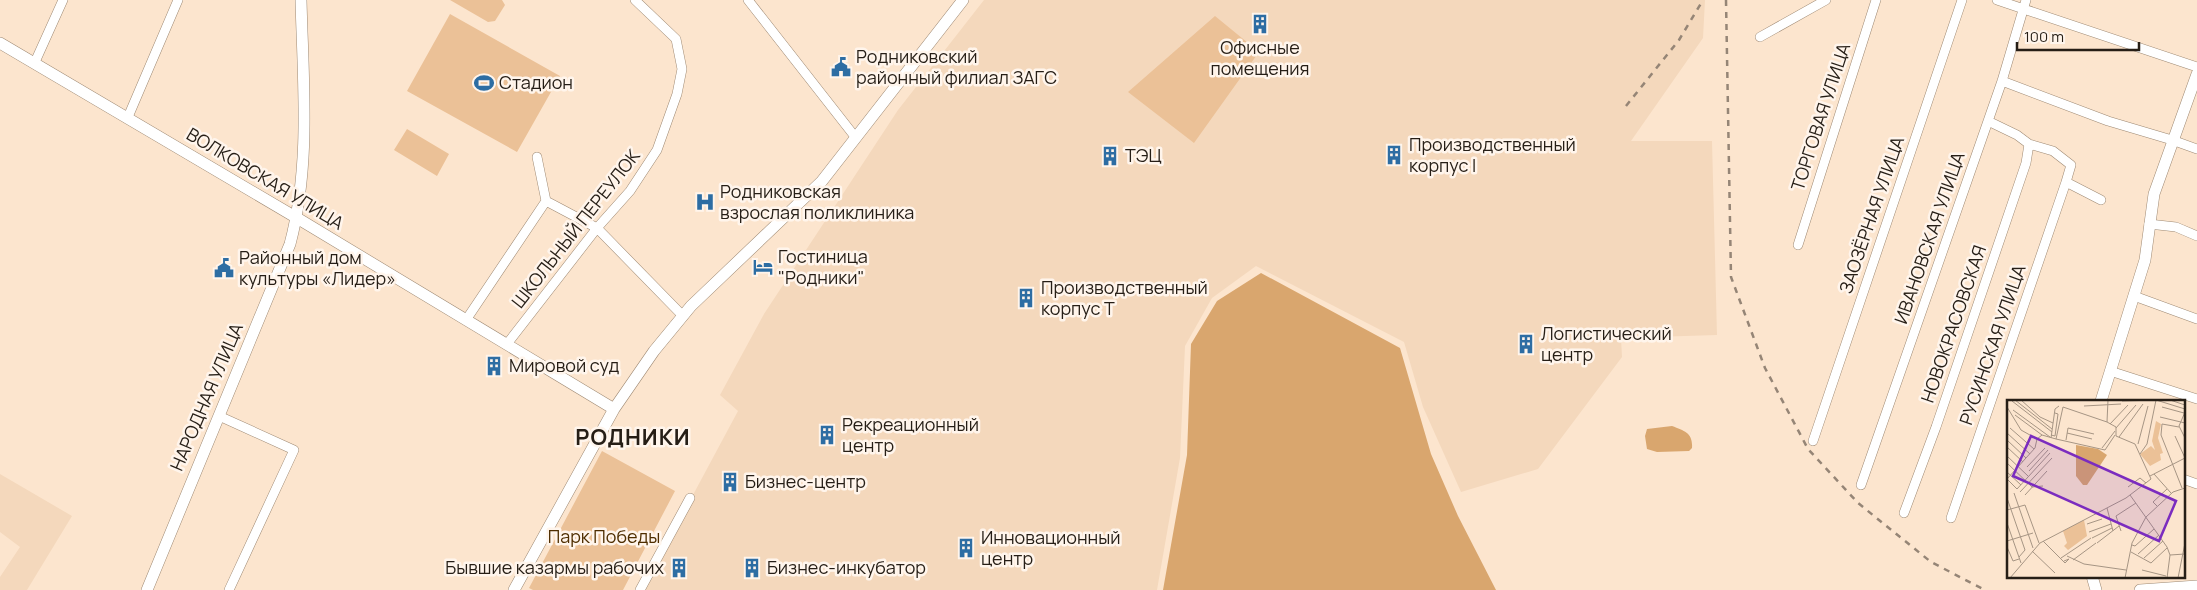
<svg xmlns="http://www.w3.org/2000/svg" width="2197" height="590" font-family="Manrope,sans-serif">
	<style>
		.built { fill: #f4d8bc }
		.green { fill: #ebc197 }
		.water { fill: #d9a66e }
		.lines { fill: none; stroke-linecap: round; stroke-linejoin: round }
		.street-casing { stroke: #9e8973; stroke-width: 10 }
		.secondary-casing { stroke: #9e8973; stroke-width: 12 }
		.street { stroke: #fff; stroke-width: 9 }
		.secondary { stroke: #fff; stroke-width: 11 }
		.rail { stroke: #958576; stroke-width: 2.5; stroke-dasharray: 6 6; stroke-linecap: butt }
		.labels { text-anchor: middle; stroke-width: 5; stroke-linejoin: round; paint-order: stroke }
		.poi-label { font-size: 18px; fill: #261e16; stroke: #fff5ec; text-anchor: start }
		.street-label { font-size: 18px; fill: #261e16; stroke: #fff5ec }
		.park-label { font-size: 18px; fill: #4f2e00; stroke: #fff5ec }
		.district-label { font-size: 22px; font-weight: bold; letter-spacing: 1px; fill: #261e16; stroke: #fff5ec }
		.inset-road { fill: none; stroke: #a69584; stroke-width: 1 }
		.view { fill: #7b2cbf; fill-opacity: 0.15; stroke: #7b2cbf; stroke-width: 2.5 }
		.inset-edge { fill: none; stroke: #261e16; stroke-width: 2.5 }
	</style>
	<rect width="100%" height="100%" fill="#fce5ce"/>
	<path class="built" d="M 984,0 L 1705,0 L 1703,38 L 1631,141 L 1712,141 L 1717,335 L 1621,338 L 1622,357 L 1538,469 L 1461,492 L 1423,407 L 1404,342 L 1256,266 L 1212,298 L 1185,346 L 1180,458 L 1157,590 L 642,590 L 738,411 L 720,395 L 764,314 L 898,110 Z
		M 0,474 L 72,516 L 27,590 L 0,590 L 0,577 L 20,547 L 0,532 Z"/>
	<path class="green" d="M 450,0 L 502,0 L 505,5 L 495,21 L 488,22 Z
		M 450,14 L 560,76 L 517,152 L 407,91 Z
		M 1215,16 L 1259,52 L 1194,143 L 1128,92 Z
		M 407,129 L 449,154 L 437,176 L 394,150 Z
		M 602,451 L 675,491 L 623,590 L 533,590 L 529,588 Z"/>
	<path class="water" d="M 1261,273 L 1400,348 L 1431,454 L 1458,516 L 1496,590 L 1163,590 L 1187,455 L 1191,344 L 1217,301 Z
		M 1672,426 C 1685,431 1693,433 1692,448 L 1689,451 L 1657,452 L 1647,449 L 1645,436 L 1647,429 Z"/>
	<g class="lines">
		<defs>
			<path id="street" d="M 748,0 L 856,138
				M 1997,0 L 2197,67
				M 1760,37 L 1826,0
				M 35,62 L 63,0
				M 2002,81 L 2108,121 L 2172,140 L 2197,149
				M 128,117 L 178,0
				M 1988,121 L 2017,135 L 2029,144 L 2053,151 L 2071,165 L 2066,182 L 2101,200
				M 546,201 L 597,228 L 683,316
				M 2149,224 L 2176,227 L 2197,236
				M 1798,245 L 1876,0
				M 2134,296 L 2197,319
				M 466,320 L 546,201 L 537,157
				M 507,344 L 597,228 L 630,191 L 657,150 L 677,94 L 682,69 L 676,39 L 635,0
				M 2110,371 L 2197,399
				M 219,416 L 294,450 L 229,590
				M 1813,441 L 1962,0
				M 2183,479 L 2197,484
				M 1861,485 L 2002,81 L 2026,0
				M 1904,513 L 1936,427 L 2026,163 L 2029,144
				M 1951,518 L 2066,182
				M 640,590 L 690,498"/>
			<path id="secondary" d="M 0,43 L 297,218 L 614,409
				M 2101,401 L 2145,260 L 2154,194 L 2197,74
				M 2092,576 L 2096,590
				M 147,590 L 290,244 C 311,165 303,81 301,0
				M 514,590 L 614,409 L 654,351 L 691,306 L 822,181 L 963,0
				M 2140,590 L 2197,586"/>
		</defs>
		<use href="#street" class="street-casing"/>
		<use href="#secondary" class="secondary-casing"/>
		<use href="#street" class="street"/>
		<use href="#secondary" class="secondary"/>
		<path class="rail" d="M 1726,0 L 1731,277 L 1765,368 L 1808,449 L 1858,503 L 1931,562 L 1985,590
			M 1626,106 L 1679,40 L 1703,0"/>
	</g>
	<defs>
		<symbol id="building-bare" viewBox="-9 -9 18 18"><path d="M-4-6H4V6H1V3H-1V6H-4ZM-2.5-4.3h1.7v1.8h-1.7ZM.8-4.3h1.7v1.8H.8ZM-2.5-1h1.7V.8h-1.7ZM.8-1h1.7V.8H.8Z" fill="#2d6da3" stroke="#fff5ec" stroke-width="2.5" paint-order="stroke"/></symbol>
		<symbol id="civic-bare" viewBox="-9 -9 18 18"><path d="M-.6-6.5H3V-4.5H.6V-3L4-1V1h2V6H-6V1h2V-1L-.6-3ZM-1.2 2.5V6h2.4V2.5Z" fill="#2d6da3" stroke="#fff5ec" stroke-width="2.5" paint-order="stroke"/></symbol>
		<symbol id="stadium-bare" viewBox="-9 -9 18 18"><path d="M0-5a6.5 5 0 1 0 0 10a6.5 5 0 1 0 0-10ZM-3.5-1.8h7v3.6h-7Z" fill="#2d6da3" stroke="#fff5ec" stroke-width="2.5" paint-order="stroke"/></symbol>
		<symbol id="hospital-bare" viewBox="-9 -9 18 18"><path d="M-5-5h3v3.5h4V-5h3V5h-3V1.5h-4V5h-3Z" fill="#2d6da3" stroke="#fff5ec" stroke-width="2.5" paint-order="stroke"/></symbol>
		<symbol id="hotel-bare" viewBox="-9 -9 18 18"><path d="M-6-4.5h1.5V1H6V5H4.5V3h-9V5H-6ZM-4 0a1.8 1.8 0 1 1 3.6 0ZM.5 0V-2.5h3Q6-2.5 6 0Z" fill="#2d6da3" stroke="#fff5ec" stroke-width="2.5" paint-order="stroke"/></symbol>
	</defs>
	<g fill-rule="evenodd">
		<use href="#building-bare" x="1246" y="10" width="28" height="28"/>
		<use href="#civic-bare" x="827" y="53" width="28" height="28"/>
		<use href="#stadium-bare" x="470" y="69" width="28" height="28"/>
		<use href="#building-bare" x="1380" y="141" width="28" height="28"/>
		<use href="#building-bare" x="1096" y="142" width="28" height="28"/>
		<use href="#hospital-bare" x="691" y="188" width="28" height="28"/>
		<use href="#hotel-bare" x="749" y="253" width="28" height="28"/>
		<use href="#civic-bare" x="210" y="254" width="28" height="28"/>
		<use href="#building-bare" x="1012" y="284" width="28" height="28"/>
		<use href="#building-bare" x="1512" y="330" width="28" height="28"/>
		<use href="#building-bare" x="480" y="352" width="28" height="28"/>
		<use href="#building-bare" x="813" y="421" width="28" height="28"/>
		<use href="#building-bare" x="716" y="468" width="28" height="28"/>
		<use href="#building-bare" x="952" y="534" width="28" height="28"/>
		<use href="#building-bare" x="665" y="554" width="28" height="28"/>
		<use href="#building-bare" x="738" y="554" width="28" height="28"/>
	</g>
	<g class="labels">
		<g class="poi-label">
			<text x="1260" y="54" text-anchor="middle">Офисные<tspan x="1260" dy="21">помещения</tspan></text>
			<text x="856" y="63">Родниковский<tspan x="856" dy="21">районный филиал ЗАГС</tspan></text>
			<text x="499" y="89">Стадион</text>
			<text x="1409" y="151">Производственный<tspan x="1409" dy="21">корпус I</tspan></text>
			<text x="1125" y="162">ТЭЦ</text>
			<text x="720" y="198">Родниковская<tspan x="720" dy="21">взрослая поликлиника</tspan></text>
			<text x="778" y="263">Гостиница<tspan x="778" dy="21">"Родники"</tspan></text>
			<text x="239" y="264">Районный дом<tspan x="239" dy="21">культуры «Лидер»</tspan></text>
			<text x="1041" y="294">Производственный<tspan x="1041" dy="21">корпус T</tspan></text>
			<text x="1541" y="340">Логистический<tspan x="1541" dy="21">центр</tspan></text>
			<text x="509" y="372">Мировой суд</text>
			<text x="842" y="431">Рекреационный<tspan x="842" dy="21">центр</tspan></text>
			<text x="745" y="488">Бизнес-центр</text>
			<text x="981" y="544">Инновационный<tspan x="981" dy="21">центр</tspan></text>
			<text x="664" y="574" text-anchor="end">Бывшие казармы рабочих</text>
			<text x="767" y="574">Бизнес-инкубатор</text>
		</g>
		<g class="street-label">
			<text transform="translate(1821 117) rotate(-72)" y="6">ТОРГОВАЯ УЛИЦА</text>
			<text transform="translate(265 179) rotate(31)" y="6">ВОЛКОВСКАЯ УЛИЦА</text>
			<text transform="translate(1872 215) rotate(-71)" y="6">ЗАОЗЁРНАЯ УЛИЦА</text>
			<text transform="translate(576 229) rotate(-52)" y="6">ШКОЛЬНЫЙ ПЕРЕУЛОК</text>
			<text transform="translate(1930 238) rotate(-71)" y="6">ИВАНОВСКАЯ УЛИЦА</text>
			<text transform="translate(1954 324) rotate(-71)" y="6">НОВОКРАСОВСКАЯ</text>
			<text transform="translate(1993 345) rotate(-71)" y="6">РУСИНСКАЯ УЛИЦА</text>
			<text transform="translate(207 397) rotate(-67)" y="6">НАРОДНАЯ УЛИЦА</text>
		</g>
		<g class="park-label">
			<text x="604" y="543">Парк Победы</text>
		</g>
		<g class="district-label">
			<text x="633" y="445">РОДНИКИ</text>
		</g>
	</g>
	<g transform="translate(2007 400)">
		<rect width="178" height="178" fill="#fce5ce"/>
		<path d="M 149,21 L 154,24 L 151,38 L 156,53 L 153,54 L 154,60 L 143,66 L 133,54 L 144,46 L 148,50 L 145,41 ZM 77,120 L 80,136 L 61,150 L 57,146 L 60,143 L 56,131 Z" fill="#ebc197"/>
		<path d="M 69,45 L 91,49 L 100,55 L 80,85 L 76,85 L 69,76 Z" fill="#d9a66e"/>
		<path class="inset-road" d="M 8,0 L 45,29M 14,0 L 33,17 L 46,23M 163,0 L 178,5M 5,1 L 45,32M 115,1 L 149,0 L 178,9M 77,6 L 114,4M 0,7 L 14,30 L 30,39 L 35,35 L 49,39 L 56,7 L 100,22 L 109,27 L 109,36 L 128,44 L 144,79 L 119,98 L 33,143 L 3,178M 155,7 L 177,13M 6,10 L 43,37M 178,12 L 172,26 L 178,38M 8,15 L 35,35M 153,17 L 178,23M 100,22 L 101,0M 103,24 L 121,5M 172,27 L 155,24 L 154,35 L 175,88M 3,28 L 27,49M 109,28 L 129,5M 0,33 L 23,54M 60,33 L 85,39M 44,35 L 48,36 L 51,14 L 48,13M 168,36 L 178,58M 112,37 L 136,4M 44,38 L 48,9 L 52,6M 49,39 L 98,50 L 108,35M 0,40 L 19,58M 59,40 L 61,28 L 87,34M 131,44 L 141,6M 0,47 L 16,62M 95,48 L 108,31M 133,54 L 140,44 L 149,0M 0,56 L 21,76M 0,63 L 25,87 L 36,86M 20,67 L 38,48M 22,71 L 41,50M 0,72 L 14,85M 147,74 L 164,93M 143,76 L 178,58M 0,79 L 10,89 L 43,53M 0,79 L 28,48 L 30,39M 121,87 L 133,78 L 139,83M 13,92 L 45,58M 7,93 L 26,148M 18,95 L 40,71M 123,95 L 160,147 L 163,155 L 160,178M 0,98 L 18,150 L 12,157M 150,106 L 146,102 L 160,89M 100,108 L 106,131M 0,110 L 18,105 L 32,143M 0,123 L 14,163M 80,124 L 95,119M 114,131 L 109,116 L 129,103M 82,132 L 104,124M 85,138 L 105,128M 0,141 L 26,133M 36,141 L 58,163 L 62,159 L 57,161M 90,143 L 112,126M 125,145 L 128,146 L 147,129M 0,147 L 6,161 L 12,159M 25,151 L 48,173M 124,152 L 144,163 L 160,148M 131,154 L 152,135M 163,155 L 178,154M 60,156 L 77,164 L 119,170M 54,158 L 84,138M 137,158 L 156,141M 66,160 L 89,143M 135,170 L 159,176M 118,178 L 125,143 L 139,117 L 166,92 L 178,88M 171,178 L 178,143"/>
		<path class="view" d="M 24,36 L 169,101 L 152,141 L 6,76 Z"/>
		<rect width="178" height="178" class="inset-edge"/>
	</g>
	<path d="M2017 42v8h122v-8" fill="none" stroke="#261e16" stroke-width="2.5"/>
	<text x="2024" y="42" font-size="15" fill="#261e16" stroke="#fff5ec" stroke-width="4" paint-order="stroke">100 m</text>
</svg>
